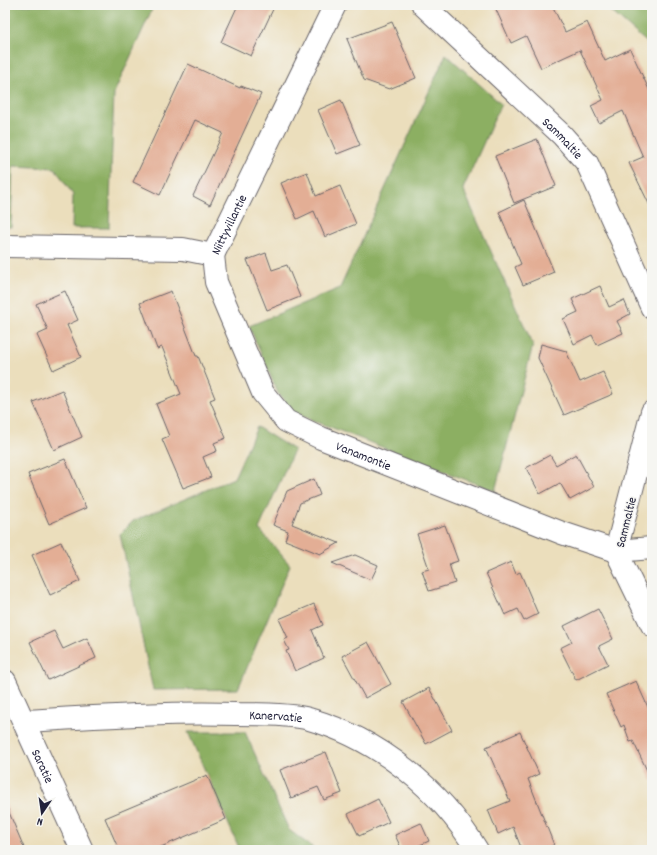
<svg xmlns="http://www.w3.org/2000/svg" width="657" height="855" font-family="Dekko,sans-serif">
	<style>
		.forest { fill: #8caf62; stroke: #57684e }
		.building { fill: #e3ae95 }
		.lines { fill: none; stroke-linecap: round; stroke-linejoin: round }
		.minor-casing { stroke: #686468; stroke-width: 24 }
		.minor { stroke: #fff; stroke-width: 22 }
		.labels { text-anchor: middle; stroke-width: 3; stroke-linejoin: round; paint-order: stroke }
		.street-label { font-size: 13px; fill: #22223b; stroke: #f6f6f2 }
	</style>
	<rect width="100%" height="100%" fill="#f6f6f2"/>
	<filter id="ink" filterUnits="userSpaceOnUse"><feTurbulence type="fractalNoise" baseFrequency=".025" numOctaves="2"/><feDisplacementMap in="SourceGraphic" scale="8" xChannelSelector="R" yChannelSelector="G"/><feConvolveMatrix kernelMatrix="1 2 1 2 8 2 1 2 1" color-interpolation-filters="sRGB"/></filter>
	<filter id="wash" filterUnits="userSpaceOnUse"><feTurbulence type="fractalNoise" baseFrequency=".012" numOctaves="4" result="noise"/><feDisplacementMap in="SourceGraphic" scale="16" xChannelSelector="R" yChannelSelector="G"/><feGaussianBlur stdDeviation="0.9" result="paint"/><feColorMatrix in="noise" values="0 0 0 0 0 0 0 0 0 0 0 0 0 0 0 0 0 1.4 0 .05"/><feComposite in="paint" operator="in"/></filter>
	<g filter="url(#wash)">
		<rect width="100%" height="100%" fill="#ebdebc"/>
		<path class="forest" d="M 5,5 L 154,5 L 114,93 L 109,228 L 72,228 L 73,195 L 55,168 L 13,166 L 11,227 L 5,227 Z
			M 604,5 L 652,5 L 652,47 Z
			M 446,54 L 501,104 L 463,189 L 533,345 L 495,491 L 294,413 L 278,393 L 249,326 L 340,288 Z
			M 257,427 L 294,450 L 259,529 L 290,565 L 238,689 L 153,690 L 120,534 L 133,521 L 234,478 Z
			M 188,732 L 245,732 L 289,830 L 316,850 L 240,850 Z"/>
		<g id="blocks">
			<path class="building" d="M 238,5 L 275,5 L 251,56 L 221,42 Z
				M 494,5 L 552,5 L 565,32 L 587,22 L 605,61 L 630,49 L 652,96 L 652,210 L 629,163 L 643,157 L 623,111 L 599,123 L 591,106 L 603,100 L 580,50 L 541,68 L 526,36 L 511,43 Z
				M 392,22 L 416,78 L 389,89 L 364,80 L 347,39 Z
				M 188,64 L 240,88 L 241,86 L 261,94 L 210,205 L 193,196 L 223,133 L 195,120 L 160,195 L 133,182 Z
				M 341,100 L 360,145 L 337,154 L 318,110 Z
				M 537,139 L 556,186 L 514,203 L 495,156 Z
				M 307,172 L 316,196 L 340,186 L 356,224 L 325,237 L 314,211 L 297,219 L 281,183 Z
				M 524,200 L 554,272 L 523,285 L 515,267 L 521,264 L 499,212 Z
				M 266,253 L 272,270 L 287,265 L 300,297 L 267,310 L 247,260 Z
				M 600,286 L 609,307 L 624,300 L 630,314 L 617,321 L 623,333 L 597,345 L 592,335 L 574,344 L 563,319 L 578,312 L 572,299 Z
				M 65,291 L 78,320 L 67,325 L 81,357 L 53,370 L 37,335 L 48,330 L 36,304 Z
				M 171,291 L 196,356 L 198,356 L 215,398 L 210,400 L 226,438 L 214,443 L 217,451 L 203,457 L 211,477 L 183,488 L 162,439 L 169,436 L 156,404 L 181,394 L 162,347 L 157,349 L 140,303 Z
				M 541,344 L 566,351 L 580,382 L 603,372 L 613,394 L 564,415 L 538,358 Z
				M 62,390 L 82,437 L 54,450 L 33,402 Z
				M 576,454 L 594,487 L 570,500 L 560,483 L 540,494 L 526,468 L 550,455 L 556,465 Z
				M 65,459 L 86,508 L 49,524 L 28,474 Z
				M 314,479 L 320,495 L 300,503 L 292,524 L 339,543 L 320,554 L 285,540 L 288,531 L 273,525 L 287,491 Z
				M 445,525 L 458,561 L 449,564 L 455,583 L 429,591 L 422,571 L 429,569 L 417,534 Z
				M 61,542 L 80,581 L 50,595 L 32,555 Z
				M 355,555 L 378,565 L 371,580 L 332,563 Z
				M 511,562 L 516,574 L 520,572 L 538,614 L 524,621 L 518,609 L 505,615 L 486,573 Z
				M 314,604 L 323,625 L 312,630 L 324,658 L 295,671 L 286,651 L 289,650 L 284,640 L 288,638 L 279,619 Z
				M 598,609 L 613,639 L 599,646 L 608,664 L 576,680 L 560,648 L 572,642 L 564,626 Z
				M 54,631 L 63,649 L 87,638 L 96,658 L 48,680 L 30,642 Z
				M 368,642 L 391,684 L 365,698 L 342,656 Z
				M 636,681 L 652,716 L 652,781 L 633,741 L 630,742 L 624,725 L 621,727 L 606,694 Z
				M 429,688 L 452,730 L 426,744 L 403,702 Z
				M 520,732 L 539,774 L 528,779 L 554,845 L 542,850 L 522,850 L 513,827 L 498,834 L 488,810 L 510,801 L 486,747 Z
				M 326,752 L 342,793 L 324,800 L 318,787 L 291,798 L 280,770 Z
				M 207,775 L 226,819 L 154,850 L 119,850 L 105,818 Z
				M 378,799 L 389,822 L 359,836 L 348,814 Z
				M 5,803 L 25,850 L 5,850 Z
				M 421,823 L 429,841 L 409,850 L 402,850 L 395,835 Z"/>
		</g>
	</g>
	<g filter="url(#ink)">
		<use href="#blocks" fill-opacity="0" stroke="#686468" stroke-width="1"/>
		<g class="lines">
			<defs>
				<g id="minor">
					<path id="s1" d="M 423,5 L 562,135 L 587,163 L 652,308"/>
					<path id="s2" d="M 5,246 L 183,249 L 213,255 L 335,5"/>
					<path id="s3" d="M 213,255 L 216,282 L 263,393 L 286,421 L 321,438 L 562,533 L 616,551 L 652,548"/>
					<path d="M 652,412 L 616,551 L 652,625"/>
					<path id="s4" d="M 5,681 L 82,850"/>
					<path id="s5" d="M 24,721 C 95,717 165,712 236,714 C 255,714 291,714 309,719 C 379,739 440,789 477,850"/>
				</g>
			</defs>
			<use href="#minor" class="minor-casing"/>
			<use href="#minor" class="minor"/>
		</g>
	</g>
	<g class="labels">
		<g class="street-label">
			<text dy="5" stroke="none"><textPath href="#s1" startOffset="193">Sammaltie</textPath></text>
			<text dy="5" stroke="none"><textPath href="#s2" startOffset="243">Niittyvillantie</textPath></text>
			<text dy="5" stroke="none"><textPath href="#s3" startOffset="269">Vanamontie</textPath></text>
			<text transform="translate(625 522) rotate(-76)" y="5">Sammaltie</text>
			<text dy="5" stroke="none"><textPath href="#s5" startOffset="252">Kanervatie</textPath></text>
			<text dy="5" stroke="none"><textPath href="#s4" startOffset="93">Saratie</textPath></text>
		</g>
	</g>
	<rect width="657" height="855" fill="none" stroke="#f6f6f2" stroke-width="20"/>
	<g transform="translate(42 813) rotate(193)" stroke="#f6f6f2" stroke-width="3" paint-order="stroke">
	<path d="M0-3L7 15L0 10L-7 15Z" fill="#22223b"/>
	<text y="-6" font-size="11" font-weight="bold" text-anchor="middle" fill="#22223b">N</text>
	</g>
</svg>
